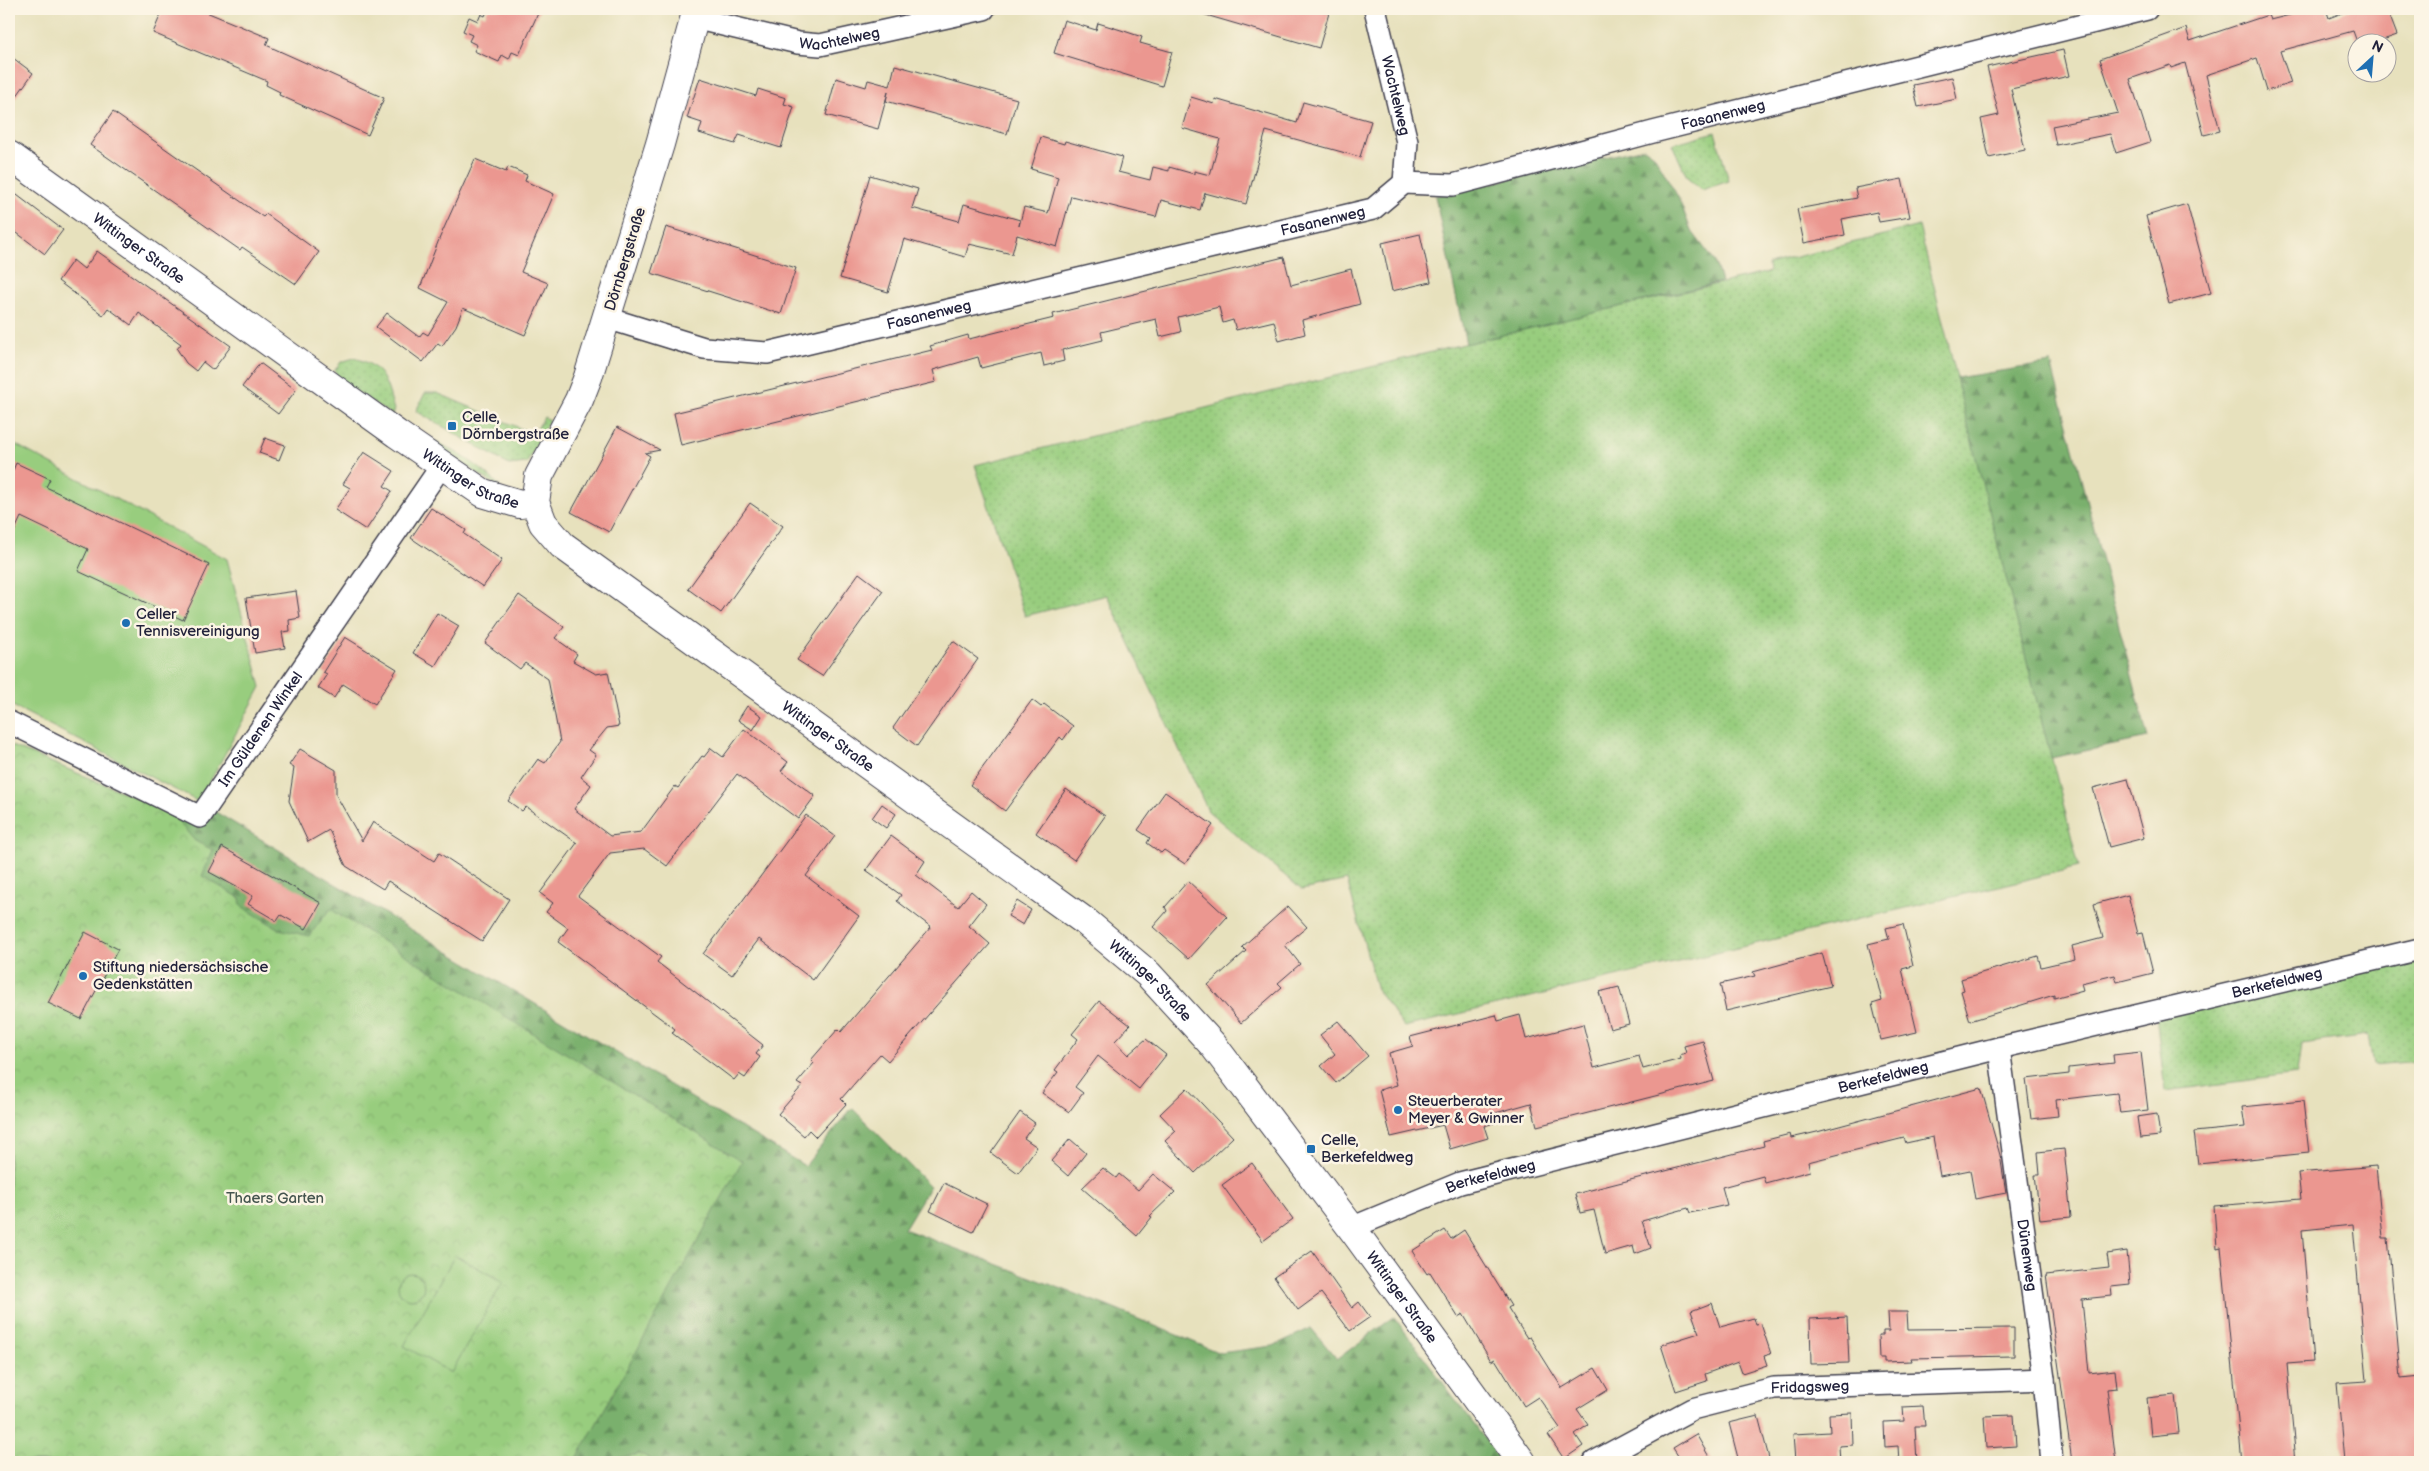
<svg xmlns="http://www.w3.org/2000/svg" width="2429" height="1471" font-family="'Balsamiq Sans',sans-serif">
	<style>
		.grass { fill: url(#grass-dots); stroke: #5d785c }
		.forest { fill: url(#forest-firs); stroke: #4e6954 }
		.park { fill: url(#park-crowns); stroke: #5d785c }
		.pitch { fill: #98cd7e; stroke: #5d785c }
		.building { fill: #eb9790 }
		.lines { fill: none; stroke-linecap: round; stroke-linejoin: round }
		.minor-casing { stroke: #403f4e; stroke-width: 24 }
		.tertiary-casing { stroke: #403f4e; stroke-width: 30 }
		.secondary-casing { stroke: #403f4e; stroke-width: 30 }
		.minor { stroke: #fff; stroke-width: 21 }
		.tertiary { stroke: #fff; stroke-width: 28 }
		.secondary { stroke: #fff; stroke-width: 28 }
		.poi-dot { fill: #1f6fb2; stroke: #fcf5e5; stroke-width: 2 }
		.labels { text-anchor: middle; stroke-width: 5; stroke-linejoin: round; paint-order: stroke }
		.street-label { font-size: 15px; fill: #22223b; stroke: #fcf5e5 }
		.poi-label { font-size: 15px; fill: #22223b; stroke: #fcf5e5; text-anchor: start }
		.park-label { font-size: 15px; fill: #45554f; stroke: #fcf5e5 }
	</style>
	<defs>
		<pattern id="grass-dots" width="8" height="8" patternUnits="userSpaceOnUse" patternTransform="scale(1.25)"><rect width="8" height="8" fill="#98cd7e"/><path d="M2 2h.1M6 6h.1" fill="none" stroke="#83b06e" stroke-width="1.8" stroke-linecap="round"/></pattern>
		<pattern id="forest-firs" width="22" height="20" patternUnits="userSpaceOnUse" patternTransform="scale(1.25)"><rect width="22" height="20" fill="#7ab06d"/><path d="M5 1l3.5 6h-7zM16 11l3.5 6h-7z" fill="#648f5b"/></pattern>
		<pattern id="park-crowns" width="20" height="18" patternUnits="userSpaceOnUse" patternTransform="scale(1.25)"><rect width="20" height="18" fill="#98cd7e"/><path d="M2 6a3 3 0 1 1 6 0M12 15a3 3 0 1 1 6 0" fill="none" stroke="#83b06e"/></pattern>
	</defs>
	<rect width="100%" height="100%" fill="#fcf5e5"/>
	<filter id="ink" filterUnits="userSpaceOnUse"><feTurbulence type="fractalNoise" baseFrequency=".02" numOctaves="2"/><feDisplacementMap in="SourceGraphic" scale="10" xChannelSelector="R" yChannelSelector="G"/><feConvolveMatrix kernelMatrix="1 2 1 2 8 2 1 2 1" color-interpolation-filters="sRGB"/></filter>
	<filter id="wash" filterUnits="userSpaceOnUse"><feTurbulence type="fractalNoise" baseFrequency=".0096" numOctaves="4" result="noise"/><feDisplacementMap in="SourceGraphic" scale="20" xChannelSelector="R" yChannelSelector="G"/><feGaussianBlur stdDeviation="1.12" result="paint"/><feColorMatrix in="noise" values="0 0 0 0 0 0 0 0 0 0 0 0 0 0 0 0 0 1.4 0 .05"/><feComposite in="paint" operator="in"/></filter>
	<g filter="url(#wash)">
		<rect width="100%" height="100%" fill="#e7e1bd"/>
		<path class="grass" d="M 1715,132 L 1729,181 L 1702,190 L 1688,179 L 1672,144 Z
			M 1919,226 L 2079,867 L 1404,1027 L 1377,990 L 1347,880 L 1302,890 L 1208,811 L 1107,595 L 1025,616 L 975,465 L 1561,320 L 1769,272 L 1768,264 Z
			M 354,358 C 384,365 387,385 394,410 L 392,415 L 337,379 L 335,370 L 341,362 Z
			M 425,393 L 437,393 L 534,434 L 544,417 L 549,420 L 527,463 L 509,465 L 416,411 Z
			M 432,440 C 457,451 484,468 502,489 L 429,443 Z
			M 2420,956 L 2420,1061 L 2373,1065 L 2368,1035 L 2301,1044 L 2297,1074 L 2165,1091 L 2156,1015 Z"/>
		<path class="forest" d="M 1644,148 L 1654,155 L 1678,197 L 1691,230 L 1715,262 L 1721,282 L 1466,344 L 1435,196 Z
			M 2051,363 L 2148,738 L 2051,758 L 1956,378 Z
			M 9,745 L 169,811 L 199,802 L 805,1166 L 852,1108 L 930,1186 L 904,1229 L 1107,1306 L 1220,1353 L 1273,1346 L 1311,1328 L 1337,1359 L 1394,1317 L 1502,1462 L 9,1462 Z"/>
		<path class="park" d="M 9,745 L 169,811 L 195,841 L 213,850 L 202,876 L 240,898 L 241,906 L 279,929 L 309,936 L 330,909 L 742,1161 L 575,1462 L 9,1462 Z
			M 641,1454 L 656,1462 L 592,1462 L 593,1462 Z"/>
		<path class="pitch" d="M 9,441 L 227,559 L 261,687 L 199,802 L 9,704 Z
			M 455,1255 L 503,1282 L 451,1373 L 404,1346 Z
			M398 1286a13 13 0 1 1 26 0a13 13 0 1 1-26 0Z"/>
		<g id="blocks">
			<path class="building" d="M 163,9 L 199,9 L 269,38 L 266,45 L 384,98 L 368,135 L 279,95 L 280,92 L 266,85 L 267,81 L 153,33 Z
				M 488,9 L 540,9 L 519,55 L 512,52 L 509,59 L 502,55 L 499,62 L 474,51 L 477,45 L 469,41 L 472,35 L 463,31 L 469,17 L 478,21 L 481,14 L 485,16 Z
				M 1200,9 L 1315,9 L 1329,13 L 1319,48 L 1199,13 Z
				M 2314,9 L 2326,9 L 2329,18 L 2352,9 L 2387,9 L 2397,35 L 2377,42 L 2357,42 L 2353,31 L 2280,51 L 2291,83 L 2267,91 L 2257,58 L 2206,75 L 2220,131 L 2204,135 L 2185,63 L 2171,68 L 2170,65 L 2130,79 L 2150,142 L 2116,153 L 2110,134 L 2056,145 L 2052,126 L 2118,113 L 2100,59 L 2186,28 L 2190,41 L 2268,15 L 2270,20 Z
				M 1064,20 L 1096,30 L 1098,23 L 1121,30 L 1142,37 L 1140,43 L 1172,52 L 1162,86 L 1054,53 Z
				M 2063,50 L 2069,76 L 2011,89 L 2025,150 L 1989,158 L 1981,119 L 1999,115 L 1987,67 Z
				M 9,55 L 33,73 L 9,107 Z
				M 895,65 L 1017,99 L 1007,134 L 886,101 L 888,92 L 878,129 L 826,115 L 836,78 L 866,87 L 868,80 L 890,86 Z
				M 1952,77 L 1957,99 L 1918,107 L 1913,85 Z
				M 700,78 L 756,96 L 758,89 L 786,98 L 784,104 L 794,107 L 781,148 L 739,135 L 735,144 L 699,133 L 702,123 L 687,118 Z
				M 1191,97 L 1214,104 L 1215,99 L 1297,123 L 1303,102 L 1371,121 L 1360,157 L 1266,131 L 1246,204 L 1205,193 L 1200,210 L 1161,200 L 1156,217 L 1071,196 L 1057,247 L 1017,235 L 1012,254 L 969,244 L 965,257 L 904,239 L 888,292 L 840,278 L 870,175 L 918,189 L 912,208 L 959,221 L 964,204 L 1020,220 L 1019,226 L 1024,207 L 1048,213 L 1058,177 L 1031,169 L 1041,137 L 1064,144 L 1065,141 L 1122,157 L 1118,172 L 1150,180 L 1153,167 L 1169,171 L 1169,167 L 1194,174 L 1194,171 L 1210,175 L 1220,139 L 1182,128 Z
				M 113,112 L 263,217 L 266,214 L 319,252 L 296,284 L 242,247 L 240,250 L 90,145 Z
				M 475,159 L 506,172 L 508,167 L 518,171 L 527,175 L 525,181 L 554,194 L 521,272 L 548,283 L 525,335 L 463,308 L 456,326 L 442,346 L 438,343 L 423,362 L 376,327 L 387,313 L 419,337 L 423,332 L 428,335 L 448,302 L 420,288 L 440,237 Z
				M 1902,179 L 1910,217 L 1879,222 L 1877,212 L 1842,219 L 1845,235 L 1804,243 L 1797,209 L 1857,198 L 1855,188 Z
				M 9,189 L 63,230 L 45,254 L 9,227 Z
				M 2187,204 L 2211,293 L 2169,304 L 2146,216 Z
				M 666,227 L 796,268 L 781,314 L 651,273 Z
				M 1420,234 L 1431,282 L 1392,291 L 1382,243 Z
				M 97,251 L 231,346 L 213,370 L 203,362 L 196,371 L 186,363 L 177,349 L 181,344 L 139,313 L 131,325 L 108,308 L 103,315 L 58,281 L 73,260 L 84,269 Z
				M 1284,257 L 1291,285 L 1351,269 L 1360,304 L 1302,320 L 1305,334 L 1279,341 L 1274,321 L 1236,330 L 1233,320 L 1223,323 L 1219,307 L 1178,317 L 1181,332 L 1160,337 L 1156,319 L 1101,332 L 1103,340 L 1062,350 L 1064,361 L 1044,366 L 1041,353 L 981,368 L 978,357 L 933,370 L 936,382 L 681,445 L 674,413 L 932,350 L 930,346 L 968,335 L 969,339 L 1054,318 L 1053,314 Z
				M 260,363 L 296,390 L 278,414 L 242,387 Z
				M 617,427 L 660,450 L 645,453 L 650,456 L 609,532 L 571,512 Z
				M 265,438 L 285,445 L 279,460 L 259,453 Z
				M 364,452 L 394,471 L 384,486 L 392,491 L 366,530 L 335,510 L 350,488 L 343,484 Z
				M 16,463 L 50,479 L 46,487 L 209,565 L 183,620 L 78,571 L 88,549 L 21,517 L 9,543 L 9,480 Z
				M 750,503 L 783,526 L 721,613 L 688,589 Z
				M 431,508 L 466,530 L 464,534 L 502,560 L 483,587 L 411,538 Z
				M 859,573 L 883,591 L 822,676 L 797,660 Z
				M 296,591 L 300,618 L 289,620 L 290,631 L 282,632 L 285,648 L 255,653 L 246,598 Z
				M 519,595 L 564,627 L 555,638 L 577,654 L 573,661 L 596,674 L 608,672 L 619,726 L 607,728 L 589,750 L 596,755 L 581,777 L 591,785 L 574,809 L 610,836 L 641,832 L 675,786 L 678,788 L 702,756 L 704,757 L 711,748 L 723,757 L 744,729 L 788,762 L 781,771 L 815,796 L 798,819 L 737,774 L 667,866 L 644,849 L 610,853 L 578,896 L 661,957 L 657,962 L 763,1045 L 756,1054 L 760,1057 L 745,1078 L 739,1074 L 734,1080 L 672,1033 L 675,1029 L 558,942 L 568,928 L 546,912 L 553,903 L 540,893 L 577,843 L 526,807 L 522,811 L 508,801 L 538,759 L 545,763 L 560,742 L 548,679 L 525,663 L 520,669 L 485,643 Z
				M 437,613 L 459,626 L 435,666 L 413,653 Z
				M 345,637 L 397,669 L 375,704 L 343,684 L 334,698 L 318,688 L 327,674 L 323,672 Z
				M 953,641 L 978,659 L 917,746 L 893,728 Z
				M 1032,700 L 1041,707 L 1044,704 L 1073,726 L 1063,740 L 1060,737 L 1005,811 L 970,785 Z
				M 747,706 L 762,716 L 753,730 L 738,720 Z
				M 300,749 L 336,770 L 336,795 L 362,841 L 373,822 L 434,861 L 439,853 L 509,899 L 482,941 L 388,881 L 383,889 L 346,866 L 329,830 L 308,842 L 289,801 L 294,768 L 289,765 Z
				M 2128,779 L 2144,838 L 2109,847 L 2093,788 Z
				M 1066,789 L 1105,816 L 1074,860 L 1036,833 Z
				M 1165,792 L 1213,825 L 1185,864 L 1164,850 L 1161,853 L 1147,843 L 1150,838 L 1138,830 Z
				M 882,804 L 896,814 L 886,828 L 872,818 Z
				M 806,815 L 835,836 L 806,876 L 859,916 L 813,980 L 759,939 L 732,975 L 703,954 Z
				M 891,836 L 925,861 L 916,875 L 958,907 L 971,891 L 986,904 L 969,926 L 990,944 L 888,1061 L 880,1054 L 841,1099 L 846,1104 L 816,1137 L 809,1130 L 804,1136 L 778,1114 L 802,1086 L 797,1083 L 814,1063 L 811,1060 L 838,1029 L 841,1032 L 931,927 L 897,901 L 901,895 L 866,870 Z
				M 222,847 L 321,903 L 306,929 L 281,915 L 277,921 L 248,904 L 253,896 L 209,872 Z
				M 1188,881 L 1227,917 L 1189,959 L 1153,927 L 1167,911 L 1165,907 Z
				M 2128,895 L 2138,934 L 2143,933 L 2153,973 L 2117,982 L 2115,975 L 2081,983 L 2083,990 L 2054,998 L 2054,995 L 1970,1021 L 1961,991 L 1964,990 L 1961,979 L 2038,956 L 2041,967 L 2075,959 L 2072,946 L 2103,938 L 2094,904 Z
				M 1017,901 L 1031,910 L 1023,925 L 1008,916 Z
				M 1288,906 L 1307,927 L 1285,945 L 1300,964 L 1278,983 L 1282,987 L 1241,1023 L 1208,985 L 1246,951 L 1242,947 Z
				M 1903,924 L 1913,966 L 1902,969 L 1917,1032 L 1881,1040 L 1872,1004 L 1882,1001 L 1868,944 L 1889,939 L 1886,928 Z
				M 85,932 L 118,949 L 81,1019 L 48,1003 Z
				M 1822,953 L 1831,986 L 1726,1011 L 1720,984 L 1755,976 L 1753,972 Z
				M 1619,987 L 1629,1024 L 1610,1029 L 1599,992 Z
				M 1099,1001 L 1130,1025 L 1115,1041 L 1128,1055 L 1146,1039 L 1166,1055 L 1139,1089 L 1098,1056 L 1075,1087 L 1083,1093 L 1069,1112 L 1042,1093 L 1058,1072 L 1055,1070 L 1078,1039 L 1072,1034 Z
				M 1496,1015 L 1498,1021 L 1520,1015 L 1526,1039 L 1583,1024 L 1594,1068 L 1639,1056 L 1643,1069 L 1681,1059 L 1680,1055 L 1686,1053 L 1684,1046 L 1703,1041 L 1714,1081 L 1537,1126 L 1531,1103 L 1492,1114 L 1494,1123 L 1484,1126 L 1488,1138 L 1450,1149 L 1443,1125 L 1391,1137 L 1379,1090 L 1397,1085 L 1389,1053 L 1413,1046 L 1410,1037 Z
				M 1338,1021 L 1368,1056 L 1336,1083 L 1321,1066 L 1335,1054 L 1320,1035 Z
				M 2141,1052 L 2148,1110 L 2120,1113 L 2117,1093 L 2056,1100 L 2058,1116 L 2031,1119 L 2026,1079 L 2069,1074 L 2069,1068 L 2114,1063 L 2113,1055 Z
				M 1187,1088 L 1233,1137 L 1195,1173 L 1165,1141 L 1176,1131 L 1160,1114 Z
				M 1981,1088 L 2000,1155 L 2006,1193 L 1975,1199 L 1970,1170 L 1940,1176 L 1933,1137 L 1906,1143 L 1904,1138 L 1808,1162 L 1810,1171 L 1765,1183 L 1763,1176 L 1722,1187 L 1727,1205 L 1690,1213 L 1688,1208 L 1642,1221 L 1651,1248 L 1635,1254 L 1633,1246 L 1605,1254 L 1594,1210 L 1580,1213 L 1575,1194 L 1764,1146 L 1763,1141 L 1790,1134 L 1791,1138 L 1817,1132 Z
				M 2303,1101 L 2309,1153 L 2198,1164 L 2194,1132 L 2245,1127 L 2242,1107 Z
				M 1020,1112 L 1035,1123 L 1024,1138 L 1037,1147 L 1018,1173 L 991,1153 Z
				M 2157,1114 L 2160,1136 L 2140,1138 L 2137,1117 Z
				M 1070,1139 L 1086,1153 L 1068,1176 L 1051,1161 Z
				M 2064,1149 L 2071,1217 L 2040,1220 L 2035,1175 L 2040,1175 L 2038,1152 Z
				M 1252,1163 L 1293,1219 L 1263,1241 L 1222,1185 Z
				M 2376,1166 L 2383,1238 L 2388,1238 L 2401,1378 L 2420,1376 L 2420,1462 L 2344,1462 L 2337,1383 L 2367,1381 L 2353,1225 L 2302,1230 L 2313,1362 L 2287,1364 L 2296,1462 L 2242,1462 L 2221,1247 L 2217,1248 L 2214,1206 L 2301,1199 L 2298,1173 Z
				M 1103,1168 L 1116,1178 L 1119,1174 L 1138,1190 L 1153,1174 L 1175,1192 L 1150,1216 L 1152,1217 L 1137,1236 L 1082,1188 Z
				M 944,1183 L 987,1204 L 973,1232 L 930,1211 Z
				M 1445,1230 L 1451,1239 L 1464,1230 L 1511,1306 L 1508,1308 L 1527,1338 L 1530,1337 L 1562,1388 L 1595,1368 L 1608,1390 L 1577,1409 L 1588,1425 L 1575,1434 L 1583,1446 L 1564,1459 L 1548,1435 L 1560,1428 L 1538,1397 L 1524,1406 L 1495,1359 L 1491,1361 L 1463,1314 L 1458,1317 L 1430,1272 L 1427,1274 L 1412,1251 Z
				M 1312,1251 L 1352,1308 L 1359,1302 L 1370,1317 L 1350,1331 L 1321,1293 L 1298,1310 L 1274,1277 Z
				M 2127,1251 L 2130,1284 L 2111,1286 L 2112,1296 L 2082,1299 L 2089,1373 L 2115,1370 L 2117,1388 L 2107,1389 L 2116,1462 L 2072,1462 L 2046,1275 L 2109,1268 L 2107,1254 Z
				M 1712,1303 L 1720,1327 L 1754,1318 L 1756,1325 L 1761,1324 L 1771,1354 L 1764,1356 L 1767,1365 L 1742,1373 L 1738,1362 L 1705,1374 L 1707,1381 L 1676,1391 L 1661,1345 L 1699,1333 L 1691,1311 Z
				M 1888,1312 L 1907,1312 L 1908,1329 L 2014,1328 L 2014,1356 L 1911,1358 L 1912,1361 L 1884,1362 L 1884,1358 L 1879,1358 L 1878,1335 L 1883,1335 L 1883,1331 L 1889,1331 Z
				M 1847,1317 L 1849,1363 L 1811,1364 L 1810,1319 Z
				M 2175,1395 L 2179,1433 L 2151,1436 L 2147,1398 Z
				M 1923,1406 L 1925,1426 L 1915,1426 L 1917,1462 L 1899,1462 L 1898,1446 L 1885,1447 L 1884,1422 L 1904,1421 L 1903,1407 Z
				M 1852,1413 L 1853,1445 L 1839,1446 L 1840,1462 L 1795,1462 L 1793,1434 L 1830,1432 L 1829,1414 Z
				M 2014,1415 L 2016,1446 L 1986,1448 L 1984,1416 Z
				M 1758,1416 L 1770,1462 L 1739,1462 L 1729,1423 Z
				M 1696,1434 L 1712,1462 L 1682,1462 L 1673,1448 Z"/>
		</g>
	</g>
	<g filter="url(#ink)">
		<use href="#blocks" fill-opacity="0" stroke="#403f4e" stroke-width="1"/>
		<g class="lines">
			<defs>
				<g id="minor">
					<path id="s1" d="M 1375,9 L 1407,142 L 1404,183"/>
					<path id="s2" d="M 694,18 L 798,43 L 820,45 L 984,9"/>
					<path id="s3" d="M 607,318 L 704,348 L 767,353 L 1373,209 L 1404,183 L 1453,185 L 1653,132 L 2147,9"/>
					<path id="s4" d="M 9,722 L 200,817 L 442,465"/>
					<path id="s5" d="M 1999,1048 L 2044,1379 L 2052,1462"/>
					<path id="s6" d="M 1351,1228 L 1460,1183 L 1999,1048 L 2420,949"/>
					<path id="s7" d="M 1594,1462 L 1692,1409 L 1774,1388 L 2044,1379"/>
				</g>
				<g id="tertiary">
					<path id="s8" d="M 9,155 L 397,434 L 483,493 L 520,504 L 535,502"/>
				</g>
				<g id="secondary">
					<path id="s9" d="M 697,9 L 660,144 L 588,377 L 579,400 L 539,476 L 535,502 L 543,523 L 562,545 L 1086,922 L 1148,974 L 1213,1045 L 1356,1234 L 1522,1462"/>
				</g>
			</defs>
			<use href="#minor" class="minor-casing"/>
			<use href="#tertiary" class="tertiary-casing"/>
			<use href="#secondary" class="secondary-casing"/>
			<use href="#minor" class="minor"/>
			<use href="#tertiary" class="tertiary"/>
			<use href="#secondary" class="secondary"/>
		</g>
	</g>
	<g class="poi-dot">
		<rect x="447" y="421" width="10" height="10" rx="2.5"/>
		<circle cx="126" cy="623" r="5"/>
		<circle cx="83" cy="976" r="5"/>
		<circle cx="1398" cy="1110" r="5"/>
		<rect x="1306" y="1144" width="10" height="10" rx="2.5"/>
	</g>
	<g class="labels">
		<g class="street-label">
			<text dy="5" stroke="none"><textPath href="#s2" startOffset="149">Wachtelweg</textPath></text>
			<text dy="5" stroke="none"><textPath href="#s1" startOffset="89">Wachtelweg</textPath></text>
			<text dy="5" stroke="none"><textPath href="#s3" startOffset="1156">Fasanenweg</textPath></text>
			<text dy="5" stroke="none"><textPath href="#s3" startOffset="736">Fasanenweg</textPath></text>
			<text dy="5" stroke="none"><textPath href="#s8" startOffset="160">Wittinger Straße</textPath></text>
			<text transform="translate(625 259) rotate(-73)" y="5">Dörnbergstraße</text>
			<text dy="5" stroke="none"><textPath href="#s3" startOffset="331">Fasanenweg</textPath></text>
			<text dy="5" stroke="none"><textPath href="#s8" startOffset="565">Wittinger Straße</textPath></text>
			<text dy="5" stroke="none"><textPath href="#s4" startOffset="320">Im Güldenen Winkel</textPath></text>
			<text dy="5" stroke="none"><textPath href="#s9" startOffset="900">Wittinger Straße</textPath></text>
			<text dy="5" stroke="none"><textPath href="#s9" startOffset="1305">Wittinger Straße</textPath></text>
			<text dy="5" stroke="none"><textPath href="#s6" startOffset="959">Berkefeldweg</textPath></text>
			<text dy="5" stroke="none"><textPath href="#s6" startOffset="554">Berkefeldweg</textPath></text>
			<text dy="5" stroke="none"><textPath href="#s6" startOffset="149">Berkefeldweg</textPath></text>
			<text dy="5" stroke="none"><textPath href="#s5" startOffset="209">Dünenweg</textPath></text>
			<text dy="5" stroke="none"><textPath href="#s9" startOffset="1710">Wittinger Straße</textPath></text>
			<text dy="5" stroke="none"><textPath href="#s7" startOffset="232">Fridagsweg</textPath></text>
		</g>
		<g class="poi-label">
			<text x="462" y="422">Celle,<tspan x="462" dy="17">Dörnbergstraße</tspan></text>
			<text x="136" y="619">Celler<tspan x="136" dy="17">Tennisvereinigung</tspan></text>
			<text x="93" y="972">Stiftung niedersächsische<tspan x="93" dy="17">Gedenkstätten</tspan></text>
			<text x="1408" y="1106">Steuerberater<tspan x="1408" dy="17">Meyer &amp; Gwinner</tspan></text>
			<text x="1321" y="1145">Celle,<tspan x="1321" dy="17">Berkefeldweg</tspan></text>
		</g>
		<g class="park-label">
			<text x="275" y="1203">Thaers Garten</text>
		</g>
	</g>
	<rect width="2429" height="1471" fill="none" stroke="#fcf5e5" stroke-width="30"/>
	<g transform="translate(2372 58) rotate(26)"><circle r="24" fill="#fcf5e5" stroke="#a5a1a1"/>
	<path d="M0-4L9 19L0 12L-9 19Z" fill="#1f6fb2"/>
	<text y="-8" font-size="14" font-weight="bold" text-anchor="middle" fill="#22223b">N</text>
	</g>
</svg>
